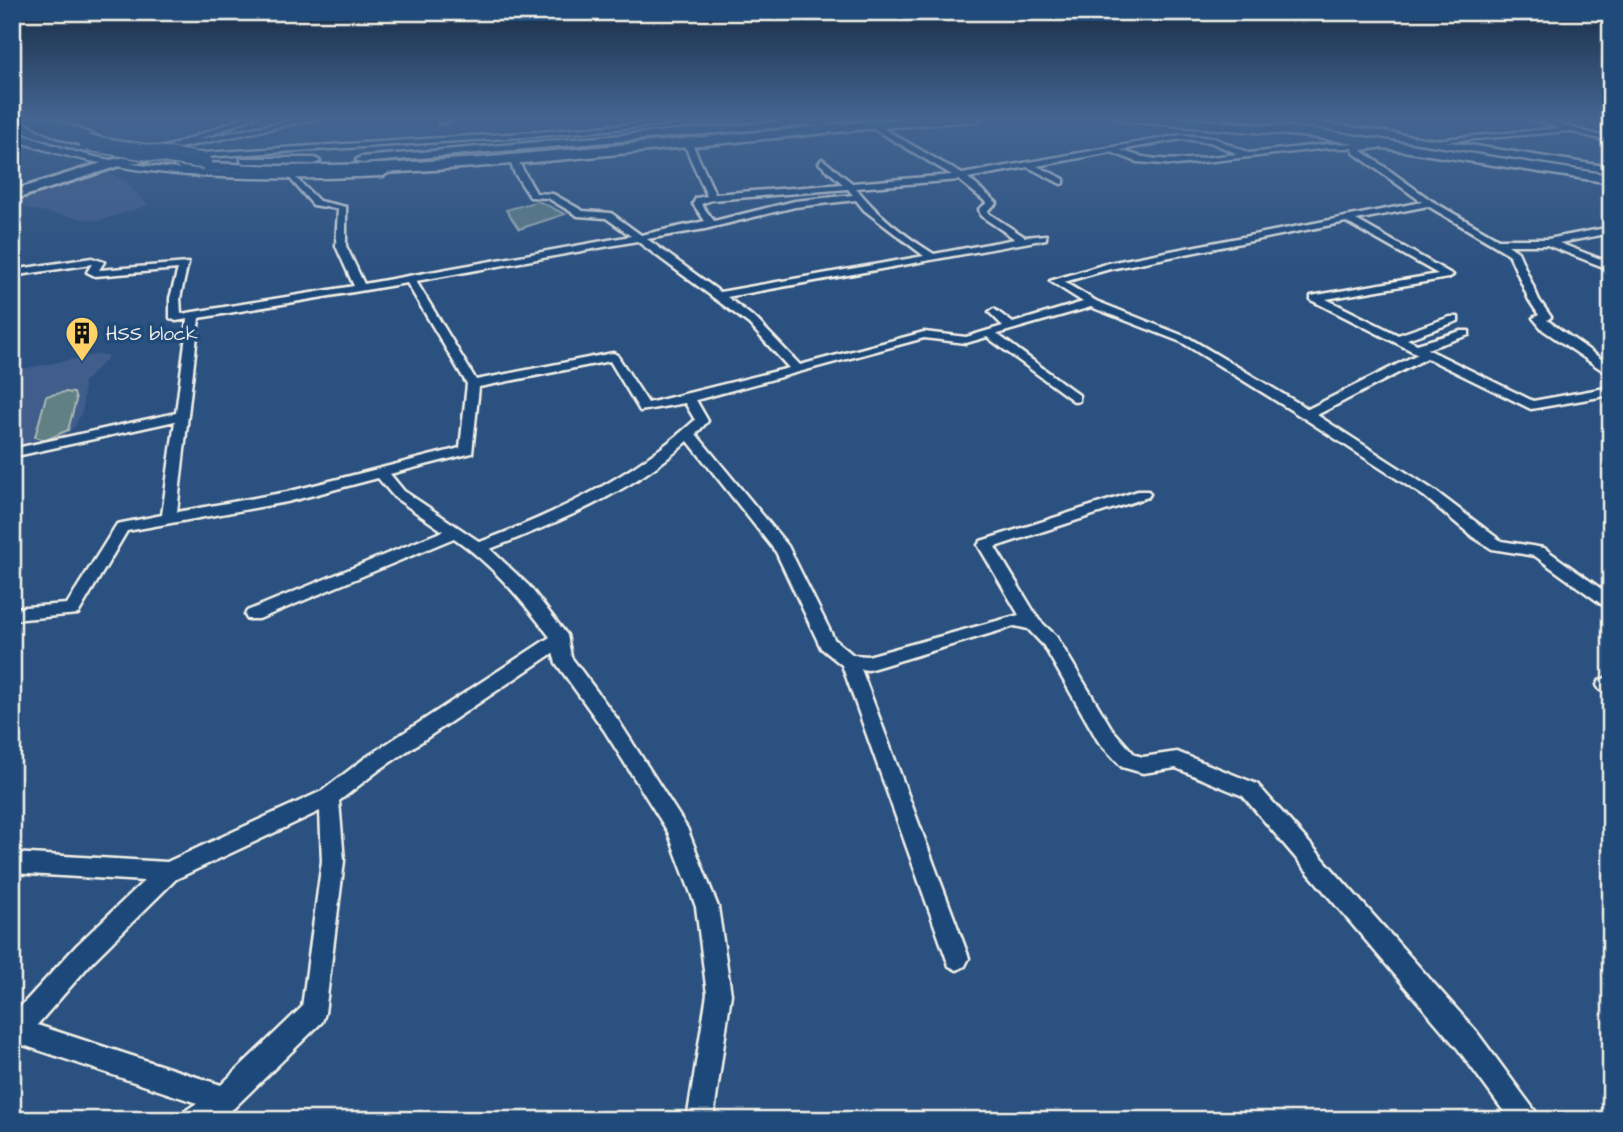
<svg xmlns="http://www.w3.org/2000/svg" width="1623" height="1132" font-family="'Architects Daughter',sans-serif">
	<style>
		.built { fill: #3f5d8b }
		.green { fill: #608084; stroke: #aab8b6; stroke-width: 2 }
		.lines { fill: none; stroke-linecap: round; stroke-linejoin: round }
		.minor-casing { stroke: #f4f1e8; stroke-width: 5 }
		.tertiary-casing { stroke: #f4f1e8; stroke-width: 5 }
		.secondary-casing { stroke: #f4f1e8; stroke-width: 5 }
		.primary-casing { stroke: #f4f1e8; stroke-width: 6 }
		.trunk-casing { stroke: #f4f1e8; stroke-width: 5 }
		.minor { fill: #1f4a7a; fill-rule: evenodd }
		.tertiary { fill: #1f4a7a; fill-rule: evenodd }
		.secondary { fill: #1f4a7a; fill-rule: evenodd }
		.primary { fill: #1f4a7a; fill-rule: evenodd }
		.trunk { fill: #1f4a7a; fill-rule: evenodd }
		.trunk-bridge-casing { stroke: #f4f1e8; stroke-width: 18; stroke-linecap: butt }
		.trunk-bridge { stroke: #1f4a7a; stroke-width: 15 }
		.labels { text-anchor: middle; stroke-width: 7; stroke-linejoin: round; paint-order: stroke }
		.far-poi-label { font-size: 19px; fill: #f4f1e8; stroke: #1f4a7a; text-anchor: start }
	</style>
	<rect width="100%" height="100%" fill="#2b5180"/>
	<filter id="ink" filterUnits="userSpaceOnUse"><feTurbulence type="fractalNoise" baseFrequency=".0143" numOctaves="2"/><feDisplacementMap in="SourceGraphic" scale="14" xChannelSelector="R" yChannelSelector="G"/><feConvolveMatrix kernelMatrix="1 2 1 2 8 2 1 2 1" color-interpolation-filters="sRGB"/></filter>
	<g filter="url(#ink)">
		<path class="built" d="M 108,172 L 128,183 L 148,205 L 98,221 L 28,209 L 12,200 Z
			M 99,354 L 107,355 L 107,359 L 84,382 L 83,409 L 75,427 L 54,443 L 12,461 L 12,371 Z"/>
		<path class="green" d="M 538,201 L 565,214 L 519,229 L 506,210 Z
			M 65,392 L 74,393 L 76,400 L 68,430 L 46,440 L 35,437 L 46,396 Z"/>
		<g class="lines">
			<defs>
				<path id="minor" d="M 245,117 L 255,117 L 172,150 L 165,148 Z
					M 442,117 L 450,117 L 445,123 L 439,123 Z
					M 722,117 L 747,117 L 538,136 L 187,158 L 183,156 L 187,154 L 538,132 Z
					M 1273,117 L 1285,117 L 1329,127 L 1325,129 Z
					M 1525,117 L 1535,117 L 1604,137 L 1600,139 L 1569,131 L 1426,143 L 1422,141 L 1560,128 Z
					M 872,122 L 962,174 L 1181,135 L 1214,138 L 1249,153 L 1328,144 L 1383,143 L 1386,147 L 1361,150 L 1432,201 L 1498,239 L 1548,239 L 1611,227 L 1611,233 L 1559,243 L 1611,263 L 1611,270 L 1547,245 L 1508,245 L 1518,252 L 1539,300 L 1551,317 L 1547,320 L 1611,366 L 1611,376 L 1543,330 L 1533,318 L 1539,315 L 1529,300 L 1509,254 L 1428,206 L 1356,220 L 1453,275 L 1448,278 L 1326,299 L 1398,335 L 1450,317 L 1458,317 L 1458,321 L 1407,339 L 1417,344 L 1461,331 L 1469,331 L 1469,335 L 1427,349 L 1533,401 L 1611,387 L 1611,395 L 1531,409 L 1427,358 L 1317,415 L 1435,491 L 1501,541 L 1544,548 L 1611,596 L 1611,611 L 1535,556 L 1492,549 L 1473,537 L 1425,497 L 1302,417 L 1181,342 L 1091,307 L 997,334 L 1079,395 L 1079,401 L 1075,402 L 987,337 L 966,343 L 924,338 L 696,400 L 708,421 L 696,434 L 788,546 L 834,639 L 853,655 L 868,656 L 1019,615 L 978,545 L 981,541 L 1138,491 L 1148,491 L 1150,494 L 1148,497 L 995,547 L 1039,620 L 1056,636 L 1112,729 L 1135,755 L 1143,757 L 1177,752 L 1257,784 L 1476,1031 L 1535,1111 L 1539,1120 L 1510,1120 L 1458,1049 L 1243,796 L 1176,768 L 1143,773 L 1122,767 L 1098,741 L 1044,646 L 1028,629 L 1015,626 L 868,670 L 861,669 L 969,958 L 965,966 L 957,970 L 949,966 L 842,665 L 821,648 L 776,552 L 688,441 C 632,492 559,522 490,549 L 529,586 L 567,635 L 571,657 L 618,720 L 687,828 L 718,907 L 731,994 L 713,1120 L 687,1120 L 707,994 L 696,907 L 668,832 L 604,730 L 556,663 L 553,653 L 379,770 L 339,801 L 344,861 L 325,1013 L 322,1022 L 234,1108 L 217,1120 L 181,1120 L 185,1111 L 197,1103 L 20,1044 L 12,1047 L 12,1016 L 77,945 L 144,881 L 12,873 L 12,853 L 167,862 L 322,791 L 365,758 L 550,637 C 522,600 493,565 454,538 L 259,619 L 247,619 L 245,615 L 247,611 L 443,531 L 394,497 L 378,478 L 287,502 L 127,531 L 78,614 L 12,620 L 12,608 L 67,604 L 117,524 L 162,515 L 175,421 L 12,457 L 12,449 L 176,413 L 188,319 L 176,321 L 170,318 L 170,298 L 178,269 L 95,276 L 87,272 L 92,264 L 12,276 L 12,270 L 92,258 L 104,262 L 99,270 L 188,263 L 180,298 L 181,314 L 354,286 L 336,246 L 338,209 L 313,205 L 287,175 L 291,173 L 319,201 L 346,207 L 346,246 L 364,284 L 631,236 L 606,218 L 578,216 L 548,198 L 530,197 L 515,174 L 510,161 L 514,159 L 518,161 L 536,193 L 553,194 L 583,211 L 611,213 L 641,235 L 705,221 L 693,204 L 696,198 L 707,196 L 685,146 L 689,144 L 693,146 L 715,194 L 843,184 L 819,163 L 822,159 L 852,183 L 952,175 L 869,126 ZM 1181,139 L 1210,142 L 1238,154 C 1198,158 1158,166 1121,150 ZM 1328,148 L 1353,148 L 1354,153 L 1422,202 L 1109,263 L 1050,281 L 1083,302 L 1013,323 L 994,309 L 989,312 L 1003,326 L 966,337 L 924,332 L 800,365 L 757,320 L 727,297 L 1046,239 L 1046,235 L 1025,237 L 988,213 L 988,210 L 997,203 L 968,178 L 1028,167 L 1061,184 L 1064,183 L 1064,179 L 1037,166 L 1111,152 L 1137,162 L 1177,165 ZM 959,180 L 987,203 L 979,209 L 981,216 L 1015,239 L 934,254 C 905,236 877,215 856,188 ZM 848,189 L 853,195 L 795,201 L 714,221 L 701,204 L 712,200 ZM 856,200 L 864,210 L 924,256 L 720,292 L 647,239 L 705,229 L 795,207 ZM 1346,222 L 1438,274 L 1311,296 L 1311,300 L 1418,354 L 1308,409 L 1189,338 L 1096,301 L 1064,282 L 1110,269 ZM 637,241 L 749,324 L 789,368 L 648,403 L 617,355 L 613,353 L 476,380 L 416,281 ZM 407,283 L 467,384 L 460,448 L 287,492 L 177,512 L 199,318 ZM 610,361 L 640,411 L 685,403 L 695,420 C 632,477 559,512 480,542 L 404,491 L 390,474 L 472,453 L 479,387 ZM 320,811 L 322,861 L 302,1007 L 221,1085 L 37,1025 L 93,961 L 176,879 Z
					M 1611,676 L 1611,694 L 1600,690 L 1597,685 L 1600,680 Z"/>
				<path id="tertiary" d="M 35,117 L 47,117 L 115,143 L 110,146 L 65,133 Z
					M 833,117 L 863,117 L 827,123 L 823,127 L 806,125 L 361,163 L 356,160 L 361,157 Z
					M 1224,117 L 1253,117 L 1347,126 L 1611,167 L 1611,173 L 1347,132 Z
					M 12,132 C 42,140 69,152 100,158 C 192,177 289,173 383,170 L 388,173 L 383,176 C 257,181 132,182 12,139 Z
					M 241,158 L 315,158 L 320,161 L 315,164 L 245,163 L 241,162 Z"/>
				<path id="secondary" d="M 306,117 L 325,117 L 151,154 L 145,151 Z"/>
				<path id="primary" d="M 162,149 L 167,150 L 167,156 L 119,166 L 12,200 L 12,191 L 111,160 Z"/>
				<path id="trunk" d="M 22,117 L 36,117 L 94,143 C 83,152 32,127 22,117 Z
					M 919,117 L 981,117 L 975,121 C 777,133 581,163 383,173 C 315,176 248,173 181,170 L 174,166 L 181,162 L 281,166 L 380,164 L 479,158 Z
					M 1117,117 L 1164,117 L 1312,129 L 1611,175 L 1611,183 L 1312,137 L 1123,121 Z"/>
			</defs>
			<use href="#minor" class="minor-casing"/>
			<use href="#tertiary" class="tertiary-casing"/>
			<use href="#secondary" class="secondary-casing"/>
			<use href="#primary" class="primary-casing"/>
			<use href="#trunk" class="trunk-casing"/>
			<use href="#minor" class="minor"/>
			<use href="#tertiary" class="tertiary"/>
			<use href="#secondary" class="secondary"/>
			<use href="#primary" class="primary"/>
			<use href="#trunk" class="trunk"/>
			<defs>
				<path id="trunk-bridge" d="M 87,143 L 204,161"/>
			</defs>
			<use href="#trunk-bridge" class="trunk-bridge-casing"/>
			<use href="#trunk-bridge" class="trunk-bridge"/>
		</g>
	</g>
	<linearGradient id="sky" x2="0" y2="1"><stop stop-color="#182d46"/><stop offset="0.43" stop-color="#446591"/><stop offset="1" stop-color="#446591" stop-opacity="0"/></linearGradient>
	<rect width="1623" height="275" fill="url(#sky)"/>
	<defs>
		<symbol id="building-pin" viewBox="-11 -11 22 30"><path d="M0 17L-7.5 6A9.5 9.5 0 1 1 7.5 6Z" fill="#ffd166" stroke="#1f4a7a"/><path d="M-4-6H4V6H1V3H-1V6H-4ZM-2.5-4.3h1.7v1.8h-1.7ZM.8-4.3h1.7v1.8H.8ZM-2.5-1h1.7V.8h-1.7ZM.8-1h1.7V.8H.8Z" fill="#111"/></symbol>
	</defs>
	<g fill-rule="evenodd">
		<use href="#building-pin" x="63" y="314" width="38" height="52"/>
	</g>
	<g class="labels">
		<g class="far-poi-label">
			<text x="106" y="340">HSS block</text>
		</g>
	</g>
	<rect width="1623" height="1132" fill="none" stroke="#1f4a7a" stroke-width="42"/>
	<rect x="21" y="21" width="1581" height="1090" fill="none" stroke="#f4f1e8" stroke-width="2.5" filter="url(#ink)"/>
</svg>
